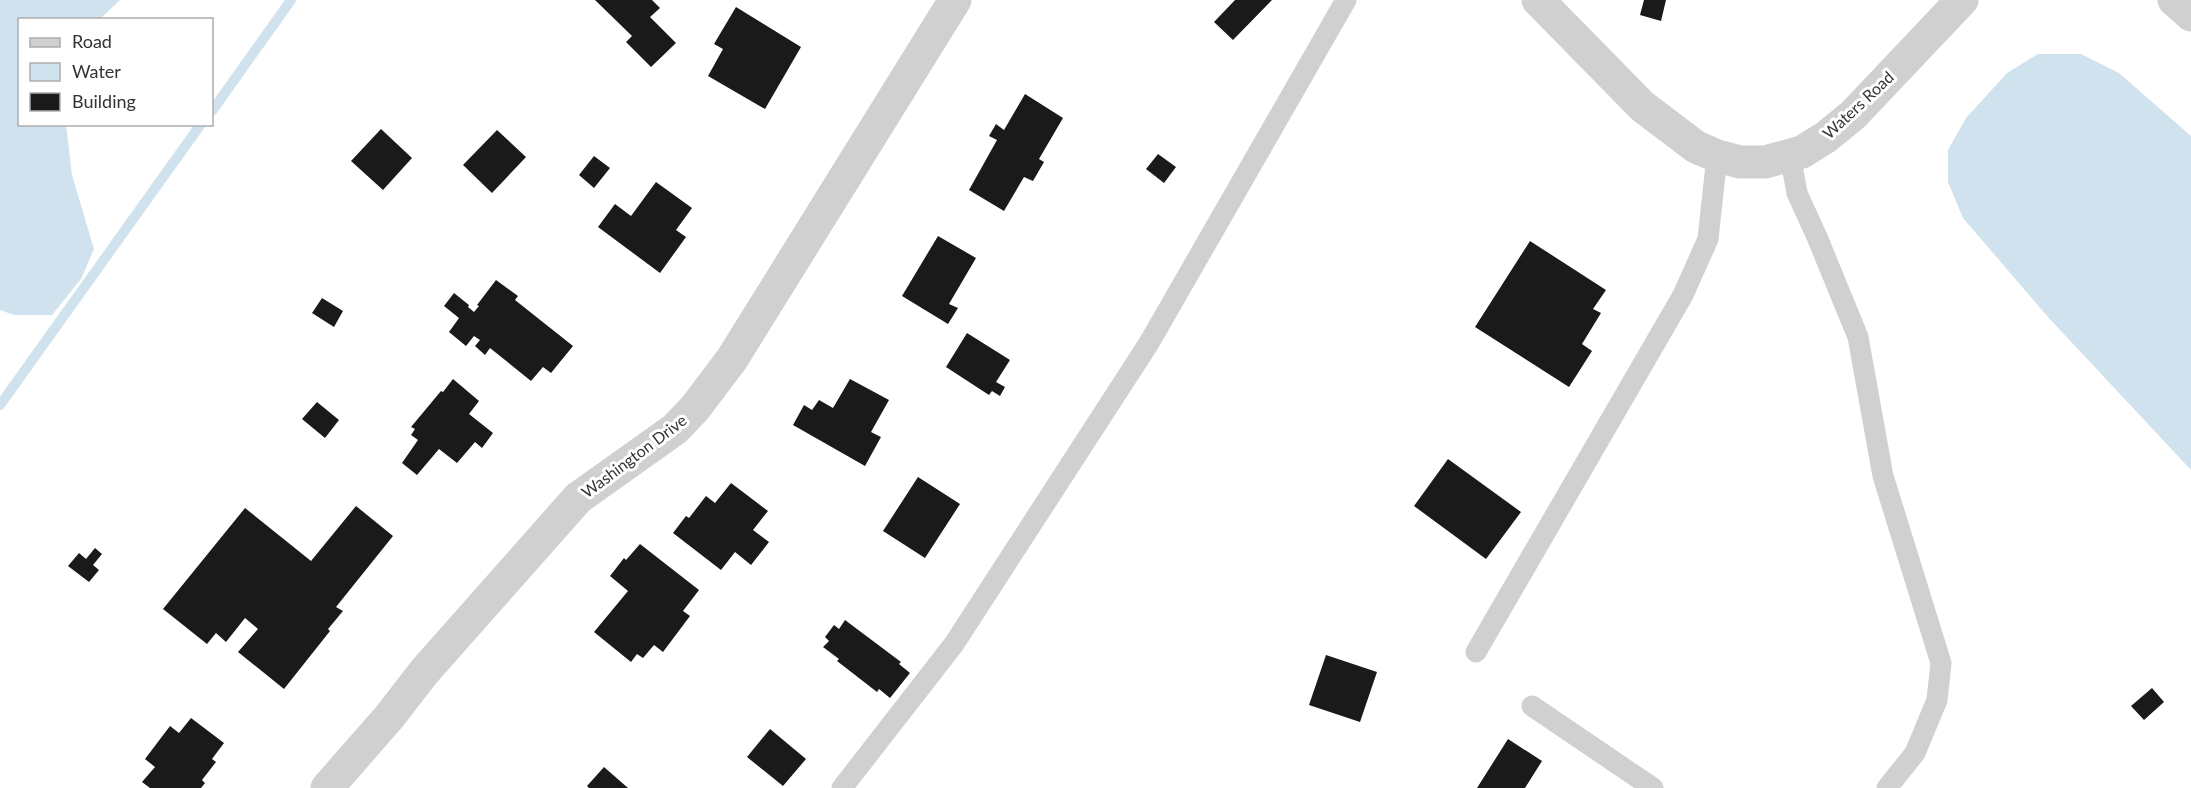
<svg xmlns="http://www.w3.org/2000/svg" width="2191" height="788" font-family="Lato,sans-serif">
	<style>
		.water { fill: #cfe2ee }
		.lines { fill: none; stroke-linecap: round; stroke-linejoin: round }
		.stream { stroke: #cfe2ee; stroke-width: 10 }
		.building { fill: #1a1a1a }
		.service { stroke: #d0d0d0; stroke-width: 21 }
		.minor { stroke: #d0d0d0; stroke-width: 33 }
		.tertiary { stroke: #d0d0d0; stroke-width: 33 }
		.labels { text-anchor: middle; stroke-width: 6; stroke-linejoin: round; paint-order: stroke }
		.street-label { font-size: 16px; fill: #333; stroke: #fff }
	</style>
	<rect width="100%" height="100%" fill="#fff"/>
	<path class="water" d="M 0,0 L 120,0 L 100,19 L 20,20 L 20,124 L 66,125 L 72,175 L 94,249 L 81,279 L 52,315 L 14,315 L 0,310 Z
		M 2038,54 L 2081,54 L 2119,73 L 2191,136 L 2191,470 L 2047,316 L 1963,218 L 1948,182 L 1948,150 L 1966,118 L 2007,73 Z"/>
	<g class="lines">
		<path class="stream" d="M 212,111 L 291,0
			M 0,405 L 201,124"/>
	</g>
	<path class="building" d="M 595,0 L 652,0 L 660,8 L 650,17 L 676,43 L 651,67 L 626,42 L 632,36 Z
		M 1235,0 L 1272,0 L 1233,40 L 1214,22 Z
		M 1644,0 L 1666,0 L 1661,21 L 1640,15 Z
		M 736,7 L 801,47 L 765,109 L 708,76 L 723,49 L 714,44 Z
		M 1025,94 L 1063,118 L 1039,159 L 1044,162 L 1033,181 L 1024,177 L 1004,211 L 969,190 L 997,140 L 989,136 L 996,124 L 1004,130 Z
		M 381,129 L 412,158 L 383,190 L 351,161 Z
		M 497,130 L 526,157 L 492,193 L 463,165 Z
		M 1158,154 L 1176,167 L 1164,183 L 1146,169 Z
		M 594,156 L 610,168 L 594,188 L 579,175 Z
		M 656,182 L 692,208 L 676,230 L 686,237 L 660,273 L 598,227 L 615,204 L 631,216 Z
		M 938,236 L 976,258 L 949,304 L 958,308 L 948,324 L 902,296 Z
		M 1530,241 L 1606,290 L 1593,309 L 1601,313 L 1582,344 L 1592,351 L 1569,387 L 1475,327 Z
		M 496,280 L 518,296 L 515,300 L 573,346 L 551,373 L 543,367 L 531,381 L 490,348 L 485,355 L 475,346 L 480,340 L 474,336 L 466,346 L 449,332 L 459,318 L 444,306 L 454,293 L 469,305 L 468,307 L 474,312 L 479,306 L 477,305 Z
		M 322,298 L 343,311 L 334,327 L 312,313 Z
		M 967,333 L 1010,360 L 996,382 L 1005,387 L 1000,396 L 992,391 L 989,395 L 946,367 Z
		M 453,379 L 479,401 L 469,414 L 493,433 L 482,448 L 475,442 L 457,463 L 439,449 L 417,475 L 402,463 L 418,440 L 411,435 L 415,429 L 411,427 L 441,391 L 443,392 Z
		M 850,379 L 889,400 L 871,432 L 881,437 L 865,466 L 793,425 L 804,405 L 812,410 L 819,400 L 833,408 Z
		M 317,402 L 339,420 L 325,438 L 302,419 Z
		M 1448,459 L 1521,512 L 1486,559 L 1414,506 Z
		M 918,477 L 960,504 L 925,558 L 883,531 Z
		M 731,483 L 768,511 L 753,530 L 769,542 L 751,565 L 735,552 L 721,570 L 673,533 L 686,516 L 689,518 L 706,496 L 715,503 Z
		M 356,506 L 393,536 L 336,607 L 343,611 L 328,629 L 330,631 L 284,689 L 238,652 L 258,629 L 245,618 L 226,642 L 216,633 L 207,644 L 163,609 L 245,508 L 311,561 Z
		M 640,544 L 699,590 L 683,611 L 690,616 L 663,652 L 654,645 L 643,658 L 637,654 L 631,662 L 594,632 L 628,591 L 610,576 L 624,558 L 626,560 Z
		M 95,548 L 102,554 L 93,565 L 99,570 L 89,582 L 68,566 L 79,553 L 86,559 Z
		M 845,620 L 901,662 L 899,664 L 910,673 L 890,698 L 879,689 L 877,692 L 837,661 L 839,659 L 823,647 L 829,641 L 825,637 L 834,625 L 839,629 Z
		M 1326,655 L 1377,672 L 1360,722 L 1309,705 Z
		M 2152,688 L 2164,702 L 2144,720 L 2131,706 Z
		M 191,718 L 224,743 L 212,759 L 216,762 L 202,780 L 205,783 L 201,788 L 150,788 L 142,782 L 155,767 L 145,759 L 170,726 L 179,733 Z
		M 770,729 L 806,759 L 783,786 L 747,757 Z
		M 1508,739 L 1542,761 L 1525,788 L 1477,788 Z
		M 604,767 L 628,788 L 589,788 L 587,786 Z"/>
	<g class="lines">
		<path class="service" d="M 1790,155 L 1797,193 L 1817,237 L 1858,337 L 1883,476 L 1941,663 L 1937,700 L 1915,753 L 1887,788
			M 1476,652 L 1683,295 L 1708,239 L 1717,156
			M 1532,706 L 1653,788
			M 842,788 L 954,644 L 1149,343 L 1346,0"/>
		<path class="minor" d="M 2174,0 L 2191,15
			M 327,788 L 390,716 L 424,672 L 578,498 L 675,429 L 695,408 L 732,359 L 955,0"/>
		<path class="tertiary" d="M 1538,0 L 1642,106 L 1696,147 L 1717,156 L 1740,162 L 1765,162 L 1802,152 L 1826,137 L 1853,115 L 1962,0"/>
	</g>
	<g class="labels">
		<g class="street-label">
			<text transform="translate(1858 105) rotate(-43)" y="6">Waters Road</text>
			<text transform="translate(634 456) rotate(-37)" y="6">Washington Drive</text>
		</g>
	</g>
	<rect x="18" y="18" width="195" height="108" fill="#ffffff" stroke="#adadad" stroke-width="1.5"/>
	<rect x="30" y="38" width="30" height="9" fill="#d0d0d0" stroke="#adadad" stroke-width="1.5"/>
	<text x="72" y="48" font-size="18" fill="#333333">Road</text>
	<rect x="30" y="63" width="30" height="18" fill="#cfe2ee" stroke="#adadad" stroke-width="1.5"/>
	<text x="72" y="78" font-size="18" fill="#333333">Water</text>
	<rect x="30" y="93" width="30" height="18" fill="#1a1a1a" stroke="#adadad" stroke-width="1.5"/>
	<text x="72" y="108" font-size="18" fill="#333333">Building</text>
</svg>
